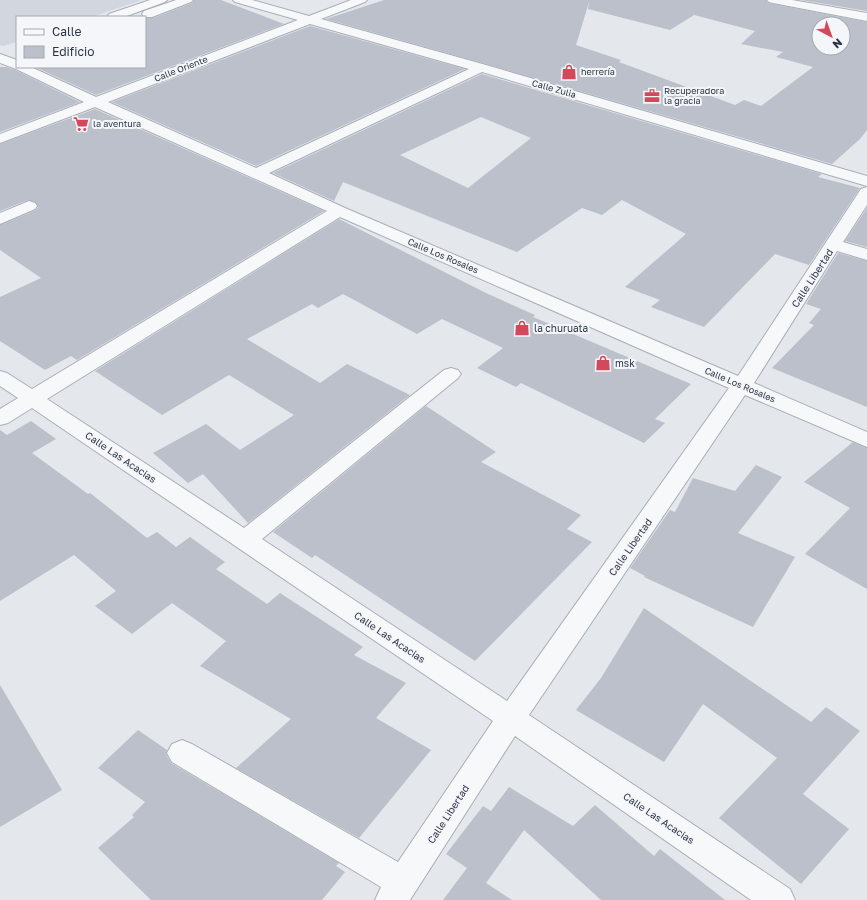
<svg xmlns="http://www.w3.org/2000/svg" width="867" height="900" font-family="'Golos Text',sans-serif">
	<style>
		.built { fill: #d2d6de }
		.building { fill: #bbc0ca; fill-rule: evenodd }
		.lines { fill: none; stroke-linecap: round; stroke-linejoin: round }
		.minor-casing { stroke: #a9aeb7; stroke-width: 2 }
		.minor { fill: #f7f8fa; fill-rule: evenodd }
		.labels { text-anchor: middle; stroke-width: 4; stroke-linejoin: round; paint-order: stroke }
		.far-street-label { font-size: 9px; fill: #2b3445; stroke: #f4f6f9 }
		.far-poi-label { font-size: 9px; fill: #2b3445; stroke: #f4f6f9; text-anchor: start }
		.street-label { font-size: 10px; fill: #2b3445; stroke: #f4f6f9 }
		.poi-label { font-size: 10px; fill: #2b3445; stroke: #f4f6f9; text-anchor: start }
	</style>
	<rect width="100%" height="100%" fill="#e4e7ec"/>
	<path class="built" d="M 0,0 L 142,0 L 91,17 L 17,17 L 17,42 L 3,46 L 0,45 Z"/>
	<path class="building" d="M 194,0 L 221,0 L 284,24 L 96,95 L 35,67 L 145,67 L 145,18 L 153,18 L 192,3 Z
		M 384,0 L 766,0 L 768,3 L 773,4 L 867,22 L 867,130 L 860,139 L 832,164 L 486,64 L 326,19 ZM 589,2 L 588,9 L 670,30 L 694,15 L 755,31 L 741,44 L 783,52 L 776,57 L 813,67 L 761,106 L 744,100 L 735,105 L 619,62 L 621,60 L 576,45 ZM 819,24 L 843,24 L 843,48 L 819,48 Z
		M 801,0 L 867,0 L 867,11 Z
		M 310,26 L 465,69 L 256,166 L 112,102 Z
		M 0,67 L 6,67 L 15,70 L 80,102 L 0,132 Z
		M 482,74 L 822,174 L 818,177 L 860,188 L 809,265 L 775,254 L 704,327 L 651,307 L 660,300 L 625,287 L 686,234 L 622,200 L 602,215 L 582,208 L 517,252 L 343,182 L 334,201 L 273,173 ZM 481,117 L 531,138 L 468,188 L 400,155 Z
		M 95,109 L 324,211 L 77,360 L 71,356 L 45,370 L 0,341 L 0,297 L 41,278 L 0,250 L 0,225 L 36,210 L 38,207 L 35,202 L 28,200 L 0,211 L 0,144 Z
		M 867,208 L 867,247 L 845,241 Z
		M 339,219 L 486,293 L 535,315 L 533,317 L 691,384 L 655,419 L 665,423 L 644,443 L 521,383 L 516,387 L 477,368 L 503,348 L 442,319 L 417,334 L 343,294 L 318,308 L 312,304 L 247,339 L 320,383 L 347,364 L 410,395 L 248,523 L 203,474 L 188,483 L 153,453 L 206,424 L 240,450 L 294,415 L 229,375 L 162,415 L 95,371 Z
		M 838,253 L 867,261 L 867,407 L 772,368 L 814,325 L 809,323 L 821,309 L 806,304 Z
		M 426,406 L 496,452 L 481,462 L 581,515 L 567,529 L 592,542 L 475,661 L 315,555 L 312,558 L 273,532 Z
		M 31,421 L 56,439 L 32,453 L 88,494 L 90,493 L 147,538 L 157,532 L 176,547 L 190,537 L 225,562 L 216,569 L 267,604 L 280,593 L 363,647 L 354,655 L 406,683 L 376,718 L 431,750 L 359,838 L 236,768 L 291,719 L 200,666 L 226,641 L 172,603 L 132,634 L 95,606 L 116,591 L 74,555 L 0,601 L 0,430 L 7,435 Z
		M 853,442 L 867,448 L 867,589 L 805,554 L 850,508 L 804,482 Z
		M 756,465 L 782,477 L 738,533 L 795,557 L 753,627 L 644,577 L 645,576 L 630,568 L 670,510 L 675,512 L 693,478 L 735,491 Z
		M 644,608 L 811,722 L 826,707 L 860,731 L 803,794 L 849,829 L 801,884 L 719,818 L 777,758 L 703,704 L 664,762 L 576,710 L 601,678 Z
		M 0,685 L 62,790 L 0,827 Z
		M 138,730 L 167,750 L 166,754 L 171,763 L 339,863 L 336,866 L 345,872 L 322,900 L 151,900 L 98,848 L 134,817 L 132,815 L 145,802 L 98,768 Z
		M 509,787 L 573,826 L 595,805 L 654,856 L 660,849 L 725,900 L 601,900 L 524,830 L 486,883 L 512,900 L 443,900 L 467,868 L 446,854 L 483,806 L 491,811 Z"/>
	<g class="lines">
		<defs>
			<path id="minor" d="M 150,0 L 167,0 L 165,2 L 124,17 L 107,17 L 109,14 Z
				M 176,0 L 193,0 L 191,2 L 152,17 L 144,17 L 142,14 L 144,11 Z
				M 233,0 L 252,0 L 309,16 L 351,0 L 367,0 L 365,2 L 321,19 L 486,65 L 867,176 L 867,186 L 482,72 L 269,173 L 345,208 L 738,376 L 859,192 L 861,189 L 867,187 L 867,205 L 843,242 L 867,249 L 867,260 L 837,251 L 754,383 L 867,432 L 867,447 L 745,395 L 529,715 L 790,889 L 795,900 L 751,900 L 515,736 L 410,900 L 375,900 L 381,887 L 172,762 L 167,753 L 172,744 L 182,740 L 192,744 L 398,862 L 493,721 L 32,408 L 8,423 L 0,425 L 0,409 L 18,398 L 0,386 L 0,371 L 7,373 L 32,389 L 327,211 L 95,107 L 0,143 L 0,134 L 84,102 L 16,69 L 0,63 L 0,54 L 17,60 L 17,67 L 31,67 L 96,97 L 298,20 L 235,2 ZM 310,24 L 469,69 L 256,168 L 108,102 ZM 340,217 L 729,388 L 507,701 L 262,539 L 458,378 L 461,374 L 458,370 L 451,368 L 444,370 L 244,528 L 47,399 Z
				M 767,0 L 792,0 L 867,13 L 867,21 L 773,3 L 769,2 Z
				M 29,201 L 35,203 L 37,206 L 35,209 L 0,224 L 0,213 Z"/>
		</defs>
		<use href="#minor" class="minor-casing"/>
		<use href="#minor" class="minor"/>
	</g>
	<defs>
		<symbol id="shop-bare" viewBox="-9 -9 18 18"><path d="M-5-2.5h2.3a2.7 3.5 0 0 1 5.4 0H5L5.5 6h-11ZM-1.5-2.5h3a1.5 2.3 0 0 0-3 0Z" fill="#d1495b" stroke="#f4f6f9" stroke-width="2.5" paint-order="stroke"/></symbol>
		<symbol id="office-bare" viewBox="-9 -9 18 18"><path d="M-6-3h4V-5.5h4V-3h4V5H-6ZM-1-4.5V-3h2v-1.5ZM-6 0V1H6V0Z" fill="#d1495b" stroke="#f4f6f9" stroke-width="2.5" paint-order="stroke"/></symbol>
		<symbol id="supermarket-bare" viewBox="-9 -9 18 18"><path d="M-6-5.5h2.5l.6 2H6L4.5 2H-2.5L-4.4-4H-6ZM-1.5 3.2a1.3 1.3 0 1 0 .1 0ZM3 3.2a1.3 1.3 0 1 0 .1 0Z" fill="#d1495b" stroke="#f4f6f9" stroke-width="2.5" paint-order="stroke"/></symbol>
	</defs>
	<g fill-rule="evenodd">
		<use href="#shop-bare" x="558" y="61" width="22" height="22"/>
		<use href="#office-bare" x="641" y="85" width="22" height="22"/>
		<use href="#supermarket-bare" x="70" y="113" width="22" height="22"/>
		<use href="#shop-bare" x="511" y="317" width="22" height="22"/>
		<use href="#shop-bare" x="592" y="352" width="22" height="22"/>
	</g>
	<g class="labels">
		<g class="far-street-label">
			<text transform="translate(181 69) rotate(-21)" y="3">Calle Oriente</text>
			<text transform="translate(554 89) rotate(16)" y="3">Calle Zulia</text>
			<text transform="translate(443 256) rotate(23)" y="3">Calle Los Rosales</text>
			<text transform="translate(740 385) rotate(23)" y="3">Calle Los Rosales</text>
		</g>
		<g class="far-poi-label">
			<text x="581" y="75">herrería</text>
			<text x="664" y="94">Recuperadora<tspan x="664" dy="10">la gracia</tspan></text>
			<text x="93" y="127">la aventura</text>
		</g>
		<g class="street-label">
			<text transform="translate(812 278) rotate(-57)" y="4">Calle Libertad</text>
			<text transform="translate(121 457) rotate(34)" y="4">Calle Las Acacias</text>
			<text transform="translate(630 547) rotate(-55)" y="4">Calle Libertad</text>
			<text transform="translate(390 637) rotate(34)" y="4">Calle Las Acacias</text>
			<text transform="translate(448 814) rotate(-57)" y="4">Calle Libertad</text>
			<text transform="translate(659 818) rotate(34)" y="4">Calle Las Acacias</text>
		</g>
		<g class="poi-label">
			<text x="534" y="332">la churuata</text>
			<text x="615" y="367">msk</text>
		</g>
	</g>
	<rect x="16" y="16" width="130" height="52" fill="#f4f6f9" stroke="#a4a8b1"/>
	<rect x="24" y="29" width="20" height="6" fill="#f7f8fa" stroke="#a4a8b1"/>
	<text x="52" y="36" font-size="12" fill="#2b3445">Calle</text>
	<rect x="24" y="46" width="20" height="12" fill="#bbc0ca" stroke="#a4a8b1"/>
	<text x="52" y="56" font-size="12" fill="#2b3445">Edificio</text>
	<g transform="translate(831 36) rotate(139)"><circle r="19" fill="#f4f6f9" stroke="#a4a8b1"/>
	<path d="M0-3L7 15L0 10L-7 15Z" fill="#d1495b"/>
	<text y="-6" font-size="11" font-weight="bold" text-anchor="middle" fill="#2b3445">N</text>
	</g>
</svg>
